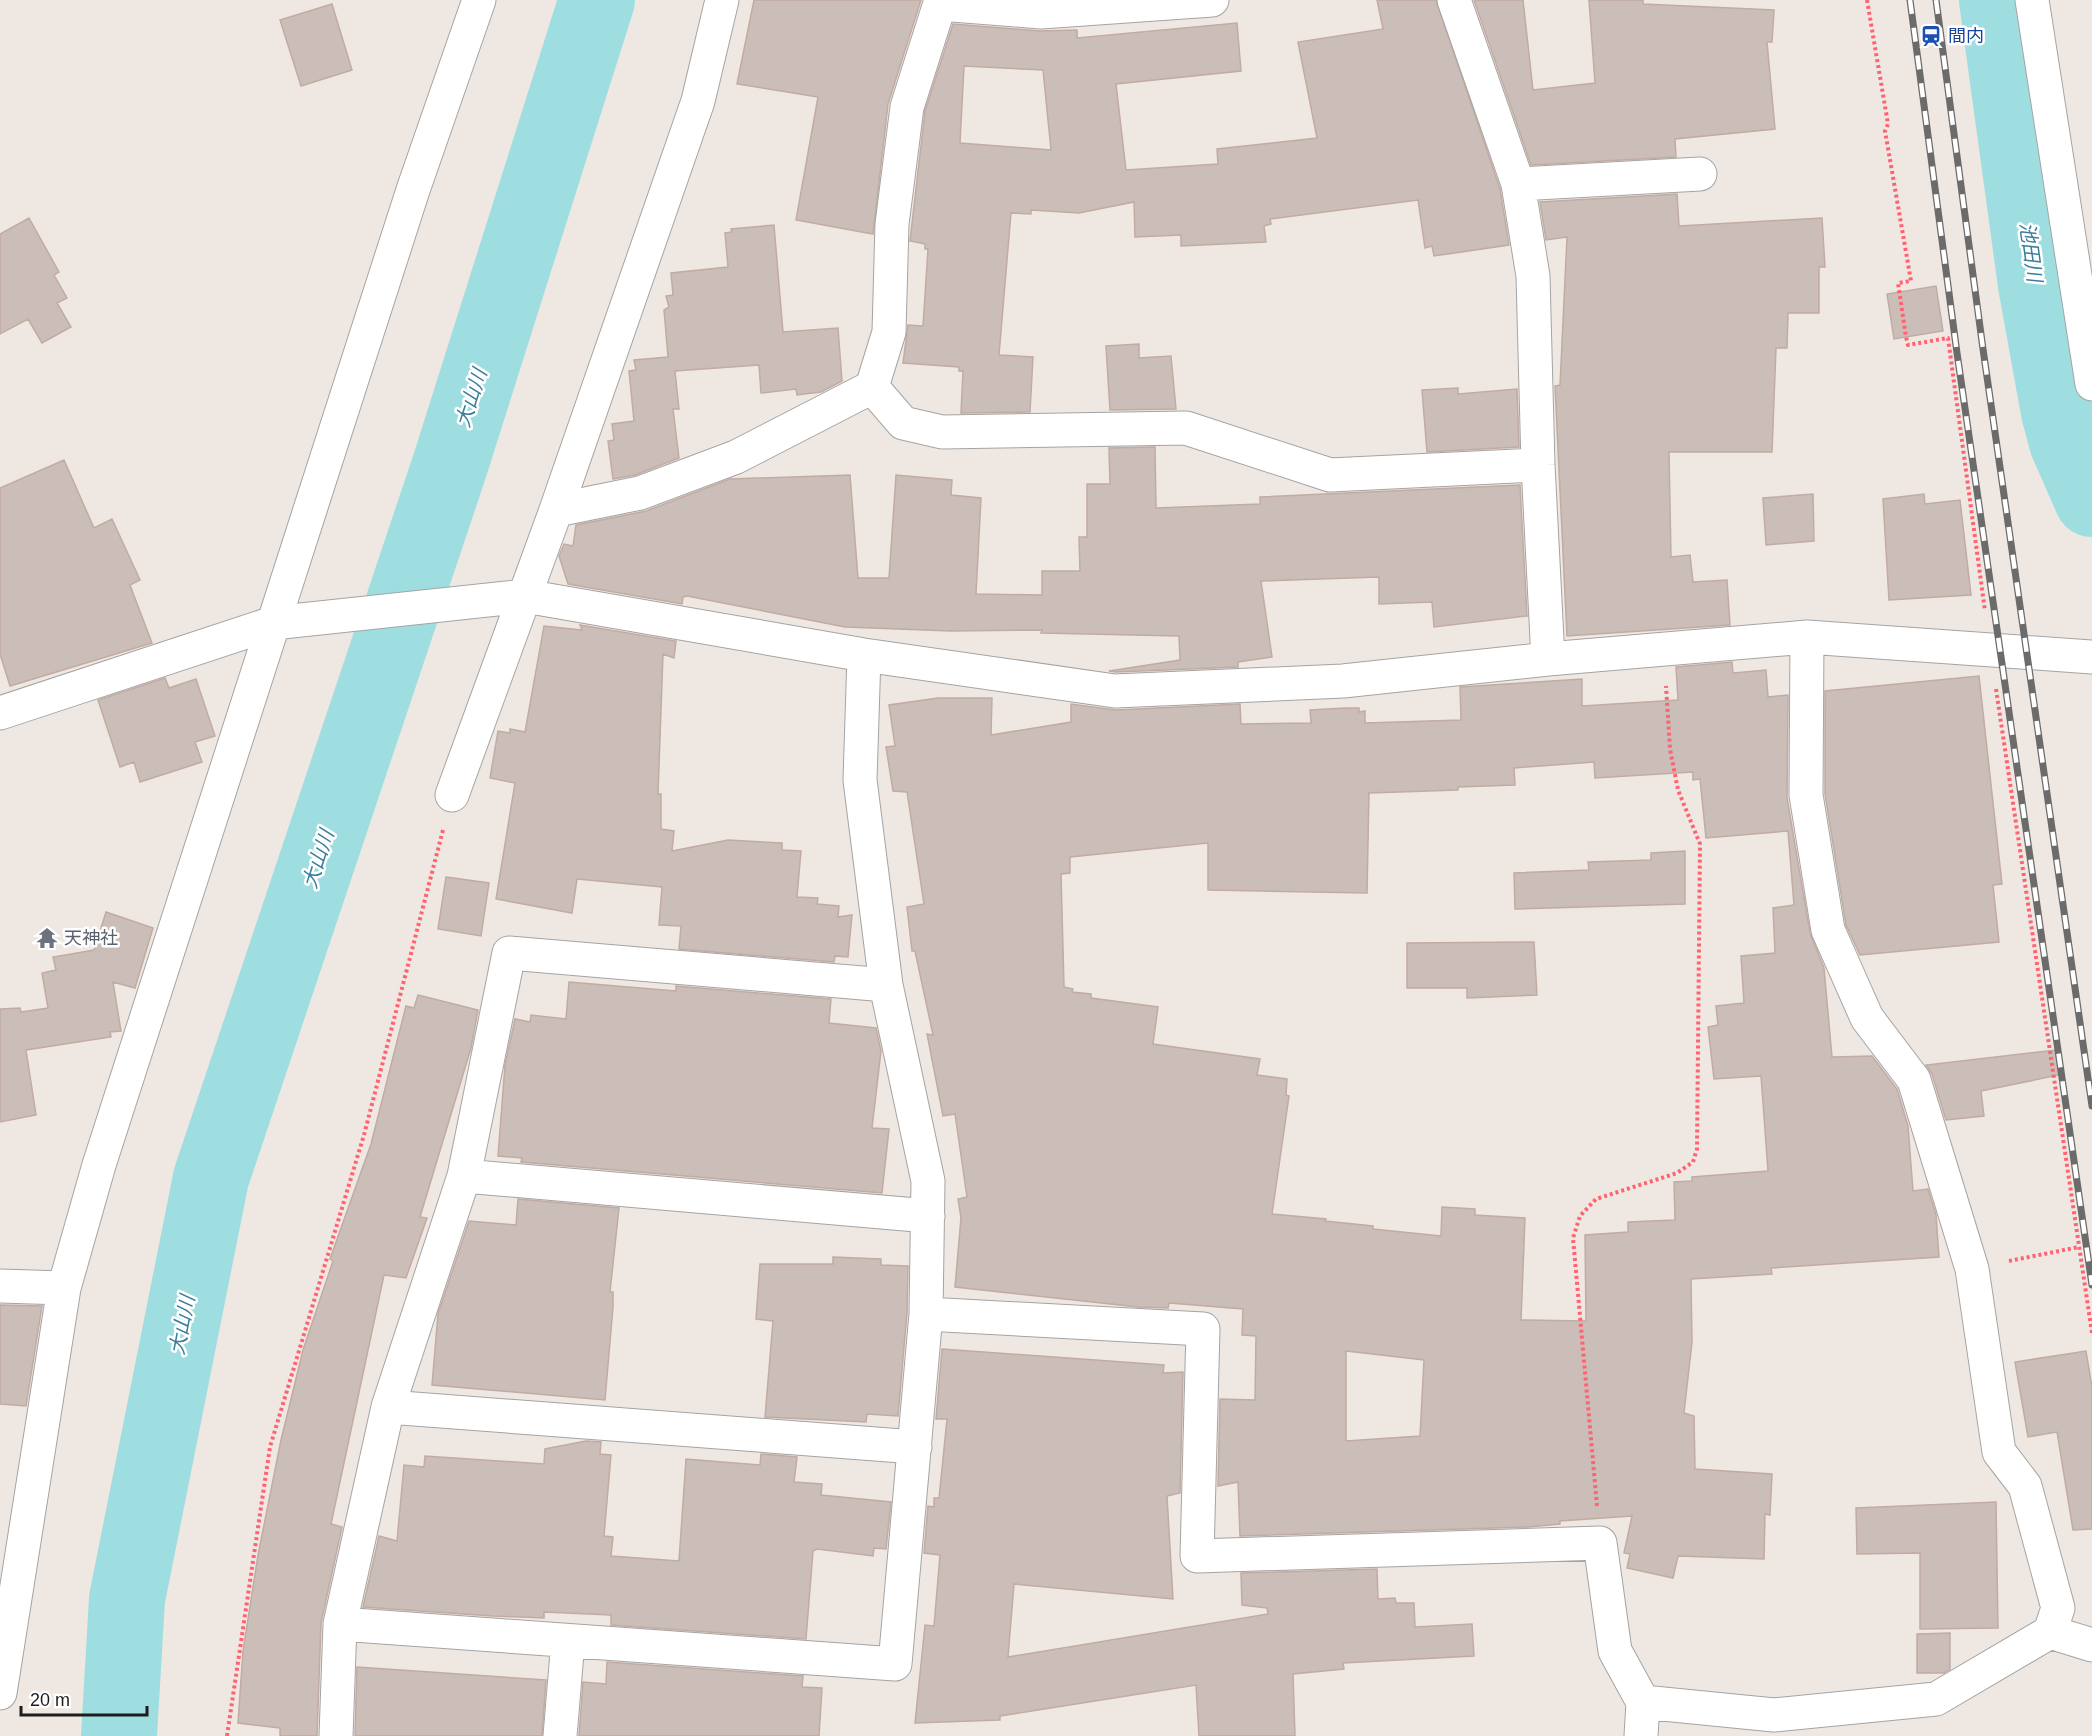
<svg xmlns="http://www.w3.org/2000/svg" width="2092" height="1736" font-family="Helvetica,'Noto Sans JP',sans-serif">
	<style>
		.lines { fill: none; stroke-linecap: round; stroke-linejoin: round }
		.river { stroke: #9fdee0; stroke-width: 76 }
		.building { fill: #cbbdb8; stroke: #c2aba3; stroke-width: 1.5; fill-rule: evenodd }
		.minor-casing { stroke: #a4a4a4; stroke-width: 35 }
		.path { stroke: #ff6371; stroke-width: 4; stroke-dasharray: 3 3; stroke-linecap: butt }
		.minor { stroke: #fff; stroke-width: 33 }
		.rail-casing { stroke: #6b6b6b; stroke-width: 7 }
		.rail { stroke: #fff; stroke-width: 4.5; stroke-dasharray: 14; stroke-linecap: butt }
		.labels { text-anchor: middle; stroke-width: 5; stroke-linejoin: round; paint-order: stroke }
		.transit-label { font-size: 18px; fill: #164399; stroke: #fff; text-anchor: start }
		.worship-label { font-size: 18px; fill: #5b616d; stroke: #fff; text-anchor: start }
		.water-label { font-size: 20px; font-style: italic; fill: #3c7e9b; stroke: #fff }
	</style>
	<rect width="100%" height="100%" fill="#efe8e2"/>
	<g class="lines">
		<path class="river" d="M 1997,0 L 2036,285 L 2059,412 L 2067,442 L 2092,499
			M 119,1736 L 127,1599 L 211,1178 L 450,465 L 597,0"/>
	</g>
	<path class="building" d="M 754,0 L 921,0 L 888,104 L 873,234 L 796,220 L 818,97 L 737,84 Z
		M 1377,0 L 1436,0 L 1500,189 L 1509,245 L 1434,256 L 1432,246 L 1425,248 L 1418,200 L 1270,219 L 1271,224 L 1264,226 L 1266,242 L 1181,246 L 1181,235 L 1135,237 L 1134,202 L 1079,213 L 1031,210 L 1031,214 L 1011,213 L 999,355 L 1033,357 L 1030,412 L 961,413 L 963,371 L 959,371 L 959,367 L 903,363 L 908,325 L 923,326 L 928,249 L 925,249 L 925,244 L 910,241 L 925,111 L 953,24 L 1040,31 L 1077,30 L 1077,38 L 1237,23 L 1241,71 L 1116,84 L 1126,170 L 1218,164 L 1217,149 L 1317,138 L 1298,42 L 1383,29 ZM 964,66 L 1043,70 L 1051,150 L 960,143 Z
		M 1474,0 L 1523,0 L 1533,90 L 1595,83 L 1589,0 L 1643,0 L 1643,4 L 1774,10 L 1772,42 L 1767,42 L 1775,129 L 1675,139 L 1676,157 L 1531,165 Z
		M 332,4 L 352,70 L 301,86 L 280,20 Z
		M 1677,194 L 1679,226 L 1822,218 L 1825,267 L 1819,267 L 1819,313 L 1788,313 L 1787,348 L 1776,348 L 1772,452 L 1669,452 L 1671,557 L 1690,555 L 1693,582 L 1727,580 L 1730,625 L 1567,636 L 1555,386 L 1560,385 L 1567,237 L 1546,240 L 1540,202 Z
		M 29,218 L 59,272 L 54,275 L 67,298 L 57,303 L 71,327 L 42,343 L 28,319 L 0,334 L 0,234 Z
		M 774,225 L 783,332 L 838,328 L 842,381 L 821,392 L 797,395 L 796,389 L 761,393 L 759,365 L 675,371 L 679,409 L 673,409 L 679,458 L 635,475 L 613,479 L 608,441 L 614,440 L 612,424 L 634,421 L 629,371 L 636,370 L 634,360 L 668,357 L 664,310 L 669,307 L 666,296 L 673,295 L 671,273 L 728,267 L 725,233 L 732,232 L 731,229 Z
		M 1936,286 L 1943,331 L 1894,339 L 1887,294 Z
		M 1139,344 L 1139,358 L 1171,356 L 1176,409 L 1110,410 L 1106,346 Z
		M 1458,388 L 1458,394 L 1517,389 L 1519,447 L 1427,452 L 1422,390 Z
		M 1155,447 L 1156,508 L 1260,504 L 1260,497 L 1520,485 L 1527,616 L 1434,627 L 1432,602 L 1379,604 L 1379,577 L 1261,581 L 1272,657 L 1238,662 L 1238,667 L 1116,672 L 1109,671 L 1180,660 L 1179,636 L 1041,633 L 1042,630 L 950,631 L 845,627 L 687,596 L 683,597 L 682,604 L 568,584 L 559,556 L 564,544 L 573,546 L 576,525 L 646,511 L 730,479 L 850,475 L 858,578 L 889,578 L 896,475 L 952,480 L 951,495 L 981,498 L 976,594 L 1042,595 L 1042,571 L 1080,571 L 1079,537 L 1087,537 L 1087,484 L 1110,484 L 1109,448 Z
		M 64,460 L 94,528 L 112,519 L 140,580 L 130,585 L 152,643 L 10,686 L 0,654 L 0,488 Z
		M 1813,494 L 1814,541 L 1766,545 L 1763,498 Z
		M 1924,494 L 1925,504 L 1960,500 L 1971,595 L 1889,600 L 1883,499 Z
		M 580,625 L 676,641 L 674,658 L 663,654 L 658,794 L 661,794 L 661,829 L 674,831 L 672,851 L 728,840 L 782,843 L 782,850 L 801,851 L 797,897 L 818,898 L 817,904 L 839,906 L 838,917 L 852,915 L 848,957 L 835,956 L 834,962 L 679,949 L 681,926 L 659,925 L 662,887 L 577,879 L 572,913 L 496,899 L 515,783 L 490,778 L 498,731 L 510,733 L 510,729 L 525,732 L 544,626 L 582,630 Z
		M 1732,662 L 1733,673 L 1766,670 L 1768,697 L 1788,695 L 1787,798 L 1810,933 L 1824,968 L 1832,1057 L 1872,1056 L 1897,1089 L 1908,1126 L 1913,1191 L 1928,1189 L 1936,1215 L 1939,1257 L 1771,1268 L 1772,1274 L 1691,1279 L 1692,1342 L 1684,1413 L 1694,1416 L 1695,1469 L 1772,1474 L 1770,1515 L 1765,1514 L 1764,1559 L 1678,1556 L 1673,1578 L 1627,1568 L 1630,1554 L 1624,1553 L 1632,1516 L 1560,1521 L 1560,1524 L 1528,1527 L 1240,1536 L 1238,1482 L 1218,1486 L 1220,1399 L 1255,1400 L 1256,1336 L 1242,1335 L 1243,1309 L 1169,1303 L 1168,1308 L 1138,1307 L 955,1287 L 961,1218 L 958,1199 L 967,1197 L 955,1114 L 943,1116 L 927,1034 L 933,1035 L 915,951 L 912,951 L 907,907 L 924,904 L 907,792 L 893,791 L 886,747 L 895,746 L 889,705 L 938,698 L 992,698 L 991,735 L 1071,722 L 1071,704 L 1116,710 L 1240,704 L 1241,724 L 1311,723 L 1310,710 L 1345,708 L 1359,708 L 1359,712 L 1365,711 L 1365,723 L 1461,720 L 1460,687 L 1582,679 L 1582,706 L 1678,700 L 1676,667 ZM 1594,762 L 1595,778 L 1693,772 L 1693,780 L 1700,779 L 1706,838 L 1788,831 L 1794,905 L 1773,908 L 1775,953 L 1741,956 L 1744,1003 L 1716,1006 L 1718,1025 L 1708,1027 L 1714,1079 L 1761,1076 L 1768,1171 L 1692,1177 L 1692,1181 L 1674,1182 L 1675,1220 L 1628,1222 L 1628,1232 L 1585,1235 L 1586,1321 L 1521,1320 L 1525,1218 L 1475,1215 L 1475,1209 L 1442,1207 L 1441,1236 L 1373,1229 L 1373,1226 L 1325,1221 L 1326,1219 L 1272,1214 L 1289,1096 L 1286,1095 L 1287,1079 L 1257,1075 L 1260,1059 L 1153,1044 L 1158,1007 L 1091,998 L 1091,994 L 1072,992 L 1073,989 L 1064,987 L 1061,874 L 1070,873 L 1070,857 L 1208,843 L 1208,890 L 1367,893 L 1369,793 L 1458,790 L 1458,787 L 1515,785 L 1514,768 ZM 1346,1351 L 1424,1360 L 1420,1436 L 1346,1441 Z
		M 1979,676 L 2002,884 L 1993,885 L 1999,942 L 1860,955 L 1846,925 L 1825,794 L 1825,691 Z
		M 165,678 L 169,688 L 196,679 L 215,736 L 195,742 L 202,762 L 140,782 L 134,762 L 120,767 L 98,700 Z
		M 1685,851 L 1685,904 L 1515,909 L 1514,873 L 1589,870 L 1588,862 L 1651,860 L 1651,853 Z
		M 446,877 L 489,883 L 481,936 L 438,929 Z
		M 106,912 L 153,928 L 135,988 L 113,982 L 121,1031 L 110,1032 L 111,1037 L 26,1050 L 36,1115 L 0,1122 L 0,1009 L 20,1008 L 21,1012 L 48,1008 L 42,973 L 56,970 L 53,957 L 94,950 Z
		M 1534,942 L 1537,995 L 1467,998 L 1467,988 L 1407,988 L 1407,943 Z
		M 569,982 L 676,991 L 676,986 L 831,999 L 829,1023 L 876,1028 L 881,1051 L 872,1128 L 889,1129 L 882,1193 L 521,1162 L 522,1158 L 498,1156 L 505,1065 L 515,1019 L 530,1022 L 531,1015 L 566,1019 Z
		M 418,995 L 478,1010 L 471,1048 L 420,1217 L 427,1218 L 406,1278 L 384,1275 L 331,1524 L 342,1527 L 321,1623 L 317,1736 L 280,1736 L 280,1728 L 238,1723 L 243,1651 L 258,1555 L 281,1440 L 303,1350 L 333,1261 L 330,1259 L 371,1144 L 406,1006 L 414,1008 Z
		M 2056,1050 L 2059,1075 L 1981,1091 L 1984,1116 L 1946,1120 L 1932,1074 L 1926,1065 Z
		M 518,1199 L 619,1208 L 610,1292 L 613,1292 L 613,1307 L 605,1400 L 432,1385 L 438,1314 L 469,1221 L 516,1225 Z
		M 833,1257 L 881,1259 L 881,1265 L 908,1266 L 907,1313 L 898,1416 L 867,1414 L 866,1422 L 765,1417 L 773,1321 L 756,1319 L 760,1264 L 833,1264 Z
		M 0,1305 L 42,1306 L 26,1406 L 0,1404 Z
		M 942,1349 L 1164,1365 L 1163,1373 L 1183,1372 L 1180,1493 L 1167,1496 L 1173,1599 L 1014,1584 L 1008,1657 L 1268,1614 L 1267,1608 L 1242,1605 L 1241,1573 L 1377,1569 L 1378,1599 L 1395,1598 L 1396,1603 L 1414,1603 L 1415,1627 L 1472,1624 L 1474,1656 L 1343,1663 L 1344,1669 L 1293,1674 L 1295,1736 L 1199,1736 L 1196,1685 L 1000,1716 L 1000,1720 L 915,1723 L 925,1625 L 934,1626 L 940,1555 L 924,1553 L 928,1506 L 934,1507 L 934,1498 L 939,1498 L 947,1419 L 936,1419 Z
		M 2086,1351 L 2092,1387 L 2092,1529 L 2073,1530 L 2057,1432 L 2028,1437 L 2015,1362 Z
		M 586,1441 L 601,1442 L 600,1454 L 611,1455 L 604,1536 L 613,1537 L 611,1556 L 679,1561 L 686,1459 L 760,1465 L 761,1454 L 797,1457 L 794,1482 L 822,1484 L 821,1495 L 891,1502 L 886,1549 L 874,1548 L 873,1556 L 817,1549 L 813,1551 L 806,1639 L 611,1625 L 611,1615 L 544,1612 L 544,1618 L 492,1616 L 363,1607 L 379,1536 L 397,1541 L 404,1465 L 424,1467 L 425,1456 L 544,1464 L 545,1449 Z
		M 1996,1502 L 1998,1628 L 1920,1629 L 1920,1553 L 1857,1554 L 1856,1508 Z
		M 1950,1633 L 1950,1669 L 1944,1673 L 1917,1673 L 1917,1634 Z
		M 607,1662 L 803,1676 L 802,1687 L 822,1688 L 819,1736 L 579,1736 L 583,1682 L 606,1684 Z
		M 357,1667 L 546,1680 L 542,1736 L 355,1736 Z"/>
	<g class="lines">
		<defs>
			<path id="minor" d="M 1454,0 L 1518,184 L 1533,276 L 1538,465 L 1548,659
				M 2032,0 L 2092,384
				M 940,4 L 1041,12 L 1212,0
				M 1518,184 L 1700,174
				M 872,387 L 903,423 L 942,432 L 1186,428 L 1330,475 L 1538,465
				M 556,510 L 640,493 L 736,457 L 872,387 L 889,332 L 892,224 L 907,107 L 941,0
				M 0,713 L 273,623 L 525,596 L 864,655 L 1115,691 L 1343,681 L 1548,659 L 1807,637 L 2092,657
				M 452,795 L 556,510 L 698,101 L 722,0
				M 464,1176 L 928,1216
				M 0,1286 L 64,1288
				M 926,1314 L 1203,1329 L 1197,1556 L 1600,1543 L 1615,1651 L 1643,1702 L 1641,1736
				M 388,1407 L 915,1447
				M 340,1624 L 895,1664 L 926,1314 L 928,1181 L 886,985 L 860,780 L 864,655
				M 2050,1632 L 2092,1645
				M 0,1693 L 64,1288 L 99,1165 L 413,190 L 479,0
				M 1643,1702 L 1774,1715 L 1936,1699 L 2050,1632 L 2058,1608 L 2025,1486 L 1999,1452 L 1972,1269 L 1914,1080 L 1867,1018 L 1828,930 L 1806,795 L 1807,637
				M 336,1736 L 340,1624 L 388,1407 L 464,1176 L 509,953 L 886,985
				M 560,1736 L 568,1641"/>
		</defs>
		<use href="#minor" class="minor-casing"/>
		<path class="path" d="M 1867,0 L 1888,124 L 1885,131 L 1911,281 L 1898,283 L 1906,337 L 1908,345 L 1948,338 L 1985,611
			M 1996,689 L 2092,1333
			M 2009,1261 L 2079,1247
			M 1597,1506 L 1573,1238 L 1580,1216 L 1596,1199 L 1677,1173 L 1693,1162 L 1697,1149 L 1700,844 L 1678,790 L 1670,749 L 1666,686
			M 227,1736 L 270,1447 L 364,1135 L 443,830"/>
		<use href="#minor" class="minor"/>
		<defs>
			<path id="rail" d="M 1910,0 L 1957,353 L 2092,1285
				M 1936,0 L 1983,349 L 2092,1106"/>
		</defs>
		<use href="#rail" class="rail-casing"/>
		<use href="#rail" class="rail"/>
	</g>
	<defs>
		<symbol id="station-bare" viewBox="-9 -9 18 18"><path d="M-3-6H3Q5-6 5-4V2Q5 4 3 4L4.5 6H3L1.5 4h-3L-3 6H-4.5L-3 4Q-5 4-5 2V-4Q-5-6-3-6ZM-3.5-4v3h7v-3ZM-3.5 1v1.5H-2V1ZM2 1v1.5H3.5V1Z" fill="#1a4fb4" stroke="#fff" stroke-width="2.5" paint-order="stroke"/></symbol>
		<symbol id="temple-bare" viewBox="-9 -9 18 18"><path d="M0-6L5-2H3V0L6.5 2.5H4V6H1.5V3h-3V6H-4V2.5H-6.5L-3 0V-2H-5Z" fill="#6b7280" stroke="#fff" stroke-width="2.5" paint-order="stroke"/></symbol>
	</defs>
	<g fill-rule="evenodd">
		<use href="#station-bare" x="1916" y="21" width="30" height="30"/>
		<use href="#temple-bare" x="32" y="923" width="30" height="30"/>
	</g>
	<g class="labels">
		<g class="transit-label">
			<text x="1948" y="42">間内</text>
		</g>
		<g class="worship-label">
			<text x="64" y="944">天神社</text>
		</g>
		<g class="water-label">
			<text transform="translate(2031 252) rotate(82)" y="7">池田川</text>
			<text transform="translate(471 398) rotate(-72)" y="7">大山川</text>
			<text transform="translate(318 859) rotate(-72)" y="7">大山川</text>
			<text transform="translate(182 1325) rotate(-79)" y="7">大山川</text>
		</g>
	</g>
	<path d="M21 1706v9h126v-9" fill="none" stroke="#1d1d1d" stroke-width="3"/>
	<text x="30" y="1706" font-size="18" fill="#1d1d1d" stroke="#ffffff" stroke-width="4.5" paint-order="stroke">20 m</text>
</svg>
